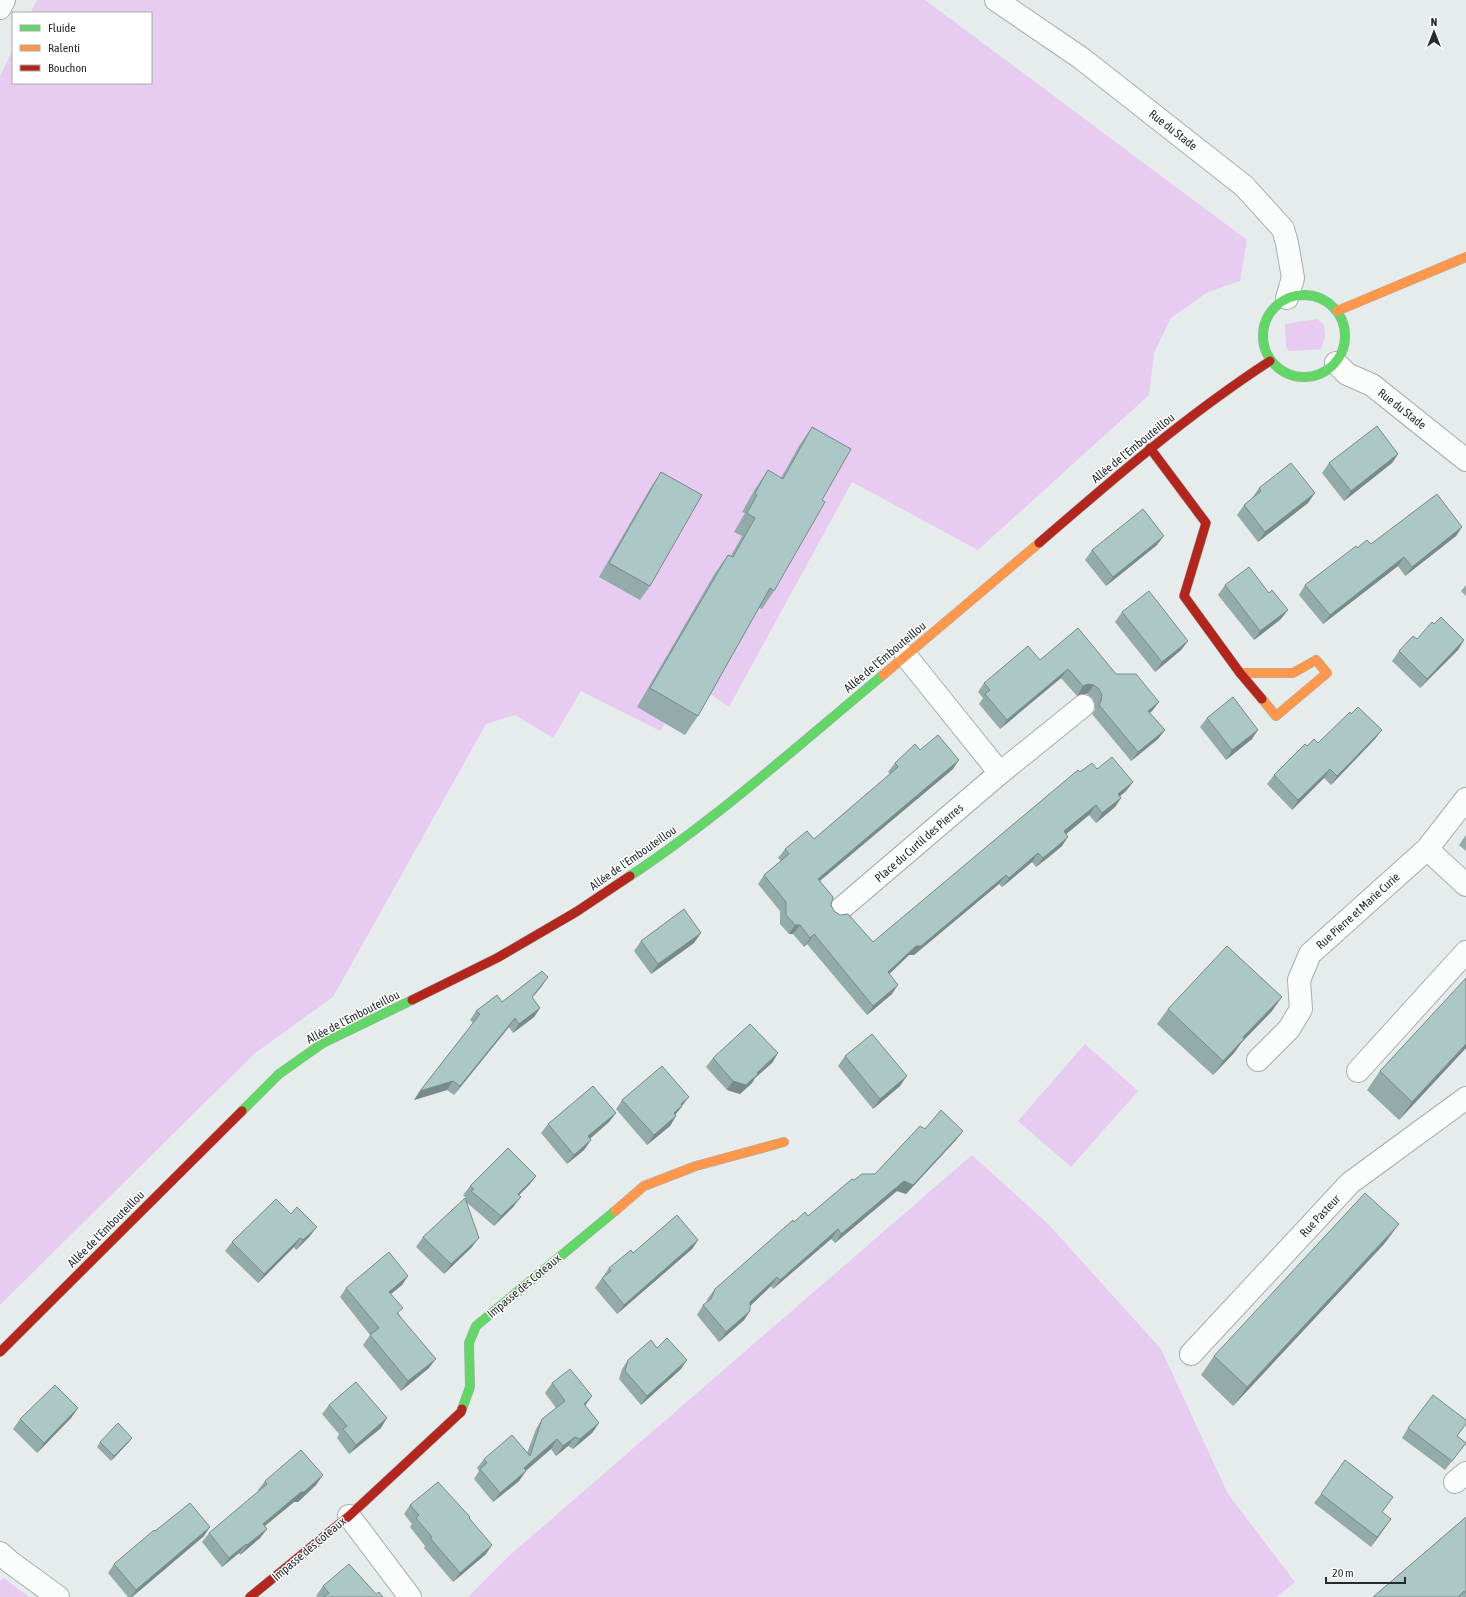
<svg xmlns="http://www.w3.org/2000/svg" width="1466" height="1597" font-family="'Asap Condensed',sans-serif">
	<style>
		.green { fill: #e7cbf0 }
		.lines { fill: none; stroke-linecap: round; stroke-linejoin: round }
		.street-casing { stroke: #a8adad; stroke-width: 24 }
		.fast-casing { stroke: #a8adad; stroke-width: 10 }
		.slow-casing { stroke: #a8adad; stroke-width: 10 }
		.jam-casing { stroke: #a8adad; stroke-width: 10 }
		.street { stroke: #fbfcfc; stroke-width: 22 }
		.fast { stroke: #63d668; stroke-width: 9 }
		.slow { stroke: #ff974d; stroke-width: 9 }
		.jam { stroke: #b3261e; stroke-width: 9 }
		.wall { fill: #93abaa }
		.shaded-wall { fill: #788b8b }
		.building { fill: #abc7c6; stroke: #788b8b }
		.labels { text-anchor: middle; stroke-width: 3; stroke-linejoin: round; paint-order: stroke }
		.street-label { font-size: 12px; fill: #272b2b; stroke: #fff }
	</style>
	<rect width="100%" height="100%" fill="#e6ecec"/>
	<path class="green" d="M 37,0 L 925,0 L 1247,240 L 1240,281 L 1208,292 L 1171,318 L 1154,353 L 1149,395 L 978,550 L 852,482 L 729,707 L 709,693 L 685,735 L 665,723 L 660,731 L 581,691 L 553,738 L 515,715 L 486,724 L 333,997 L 255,1053 L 0,1305 L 0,76 L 13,49 L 13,83 L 151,83 L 151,13 L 30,13 Z
		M 1317,319 L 1324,325 L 1325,336 L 1321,349 L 1289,351 L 1286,347 L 1285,324 Z
		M 1085,1044 L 1138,1091 L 1071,1167 L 1018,1121 Z
		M 972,1155 L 1049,1225 L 1161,1349 L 1228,1494 L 1295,1582 L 1277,1597 L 468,1597 L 510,1555 Z
		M 4,1578 L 29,1597 L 0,1597 L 0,1581 Z"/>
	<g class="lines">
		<defs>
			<path id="street" d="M 996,0 L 1081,58 L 1244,186 L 1283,229 L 1287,243 L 1293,278 L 1287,298
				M 0,8 L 4,0
				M 1336,363 L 1347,374 L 1372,385 L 1466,460
				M 906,656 L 1000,773
				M 1427,849 L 1466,885
				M 837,912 L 1000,773 L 1083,706
				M 1258,1060 L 1289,1029 L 1301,1009 L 1299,980 L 1310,954 L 1427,849 L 1466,799
				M 1358,1071 L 1466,952
				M 1191,1354 L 1350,1183 L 1466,1098
				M 1455,1482 L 1466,1473
				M 349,1516 L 410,1597
				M 0,1553 L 10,1562 L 58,1597"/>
			<path id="fast" d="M1263 336a41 41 0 1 1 82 0a41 41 0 1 1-82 0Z
				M 630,876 C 720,816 801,743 883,675
				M 242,1111 L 279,1074 L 323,1043 L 412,1000
				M 462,1409 L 470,1387 L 469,1343 L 476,1326 L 615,1211"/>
			<path id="slow" d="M 1337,311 L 1466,257
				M 1240,673 L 1293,673 L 1316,660 L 1327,673 L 1276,716 L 1262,699
				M 883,675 L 1039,543
				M 615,1211 L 644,1186 L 696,1166 L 784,1142"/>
			<path id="jam" d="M 1150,448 L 1206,523 L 1184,596 L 1240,673 L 1262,699
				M 1039,543 C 1113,479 1187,415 1270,361
				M 412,1000 L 497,958 L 576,912 L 630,876
				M 0,1352 L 242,1111
				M 250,1597 L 349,1516 L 461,1412 L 462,1409"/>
		</defs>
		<use href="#street" class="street-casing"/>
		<use href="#fast" class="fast-casing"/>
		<use href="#slow" class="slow-casing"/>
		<use href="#jam" class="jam-casing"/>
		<use href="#street" class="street"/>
		<use href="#fast" class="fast"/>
		<use href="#slow" class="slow"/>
		<use href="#jam" class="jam"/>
	</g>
	<path class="wall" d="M 812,427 L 822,500 L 774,591 L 762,609 L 759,608 L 698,716 L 685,735 L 637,707 L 715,573 L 728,555 L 731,556 L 742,536 L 734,532 L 745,513 L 742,512 L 755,489 L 768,470 L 781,478 L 799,446 Z
		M 1398,454 L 1392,463 L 1344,501 L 1322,473 L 1329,463 Z
		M 661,472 L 650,586 L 640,600 L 599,577 L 651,487 Z
		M 1259,488 L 1308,503 L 1258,542 L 1237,515 L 1244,505 L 1253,499 L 1252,498 Z
		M 1462,527 L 1456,536 L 1405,576 L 1398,566 L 1323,624 L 1299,595 L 1305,585 L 1357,548 L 1371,544 Z
		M 1157,545 L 1106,586 L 1085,560 L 1092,550 Z
		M 1225,585 L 1281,619 L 1254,640 L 1218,595 Z
		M 1466,585 L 1466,596 L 1461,591 Z
		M 1122,612 L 1188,641 L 1181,650 L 1155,672 L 1115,622 Z
		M 1417,639 L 1464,640 L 1458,650 L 1420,688 L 1392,661 L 1399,651 Z
		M 1040,660 L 1116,674 L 1159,702 L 1152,711 L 1150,713 L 1165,730 L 1158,739 L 1131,761 L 1092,714 L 1095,710 L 1095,704 L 1092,698 L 1087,694 L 1081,694 L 1077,696 L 1061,678 L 1000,729 L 979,704 L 983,698 L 978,692 L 984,683 Z
		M 1207,718 L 1252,739 L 1226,760 L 1200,727 Z
		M 1375,739 L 1331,785 L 1324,778 L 1292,810 L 1267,784 L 1274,775 L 1307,746 L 1318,743 Z
		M 920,750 L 953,769 L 820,881 L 834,911 L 873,942 L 1080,772 L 1097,769 L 1133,782 L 1126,791 L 1120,796 L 1121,798 L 1115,807 L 1096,823 L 1089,815 L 1066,834 L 1062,846 L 1048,858 L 1036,867 L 1032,862 L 1002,887 L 999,884 L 914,955 L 909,955 L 889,974 L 892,994 L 867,1015 L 807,944 L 804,947 L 793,934 L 789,934 L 780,924 L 780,911 L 758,884 L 764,875 L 781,861 L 778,858 L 785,849 L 814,839 L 890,774 L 888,772 L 895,763 Z
		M 1466,835 L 1466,851 L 1459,845 Z
		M 641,941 L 694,943 L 651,974 L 634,951 Z
		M 542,986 L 532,998 L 540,1008 L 534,1017 L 513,1033 L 509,1027 L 454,1095 L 447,1090 L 414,1100 L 420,1091 L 473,1023 L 470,1020 L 476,1011 L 502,1002 Z
		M 1168,1009 L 1272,1011 L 1242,1042 L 1234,1053 L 1213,1075 L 1157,1024 Z
		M 1466,1048 L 1399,1120 L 1367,1090 L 1380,1071 Z
		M 778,1053 L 772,1063 L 755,1078 L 752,1083 L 740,1094 L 727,1090 L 706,1067 L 713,1058 Z
		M 845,1056 L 900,1086 L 873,1109 L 838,1066 Z
		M 622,1100 L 682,1107 L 675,1115 L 676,1116 L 670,1126 L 647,1145 L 616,1109 Z
		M 616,1113 L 609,1122 L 590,1139 L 591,1140 L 584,1150 L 567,1164 L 541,1133 L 548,1124 Z
		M 925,1129 L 956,1140 L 906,1194 L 897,1191 L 835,1243 L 831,1239 L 773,1289 L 771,1286 L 750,1305 L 750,1311 L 744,1320 L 719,1342 L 697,1315 L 703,1305 L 706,1303 L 708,1298 L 715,1289 L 794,1222 L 808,1216 L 854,1180 L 875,1174 Z
		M 536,1176 L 529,1185 L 519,1195 L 514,1206 L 494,1226 L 466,1202 L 472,1247 L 444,1274 L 416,1247 L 423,1237 L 465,1200 L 466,1198 L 463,1195 L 470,1186 Z
		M 310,1236 L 296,1250 L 294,1247 L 258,1283 L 225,1251 L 232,1242 Z
		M 698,1240 L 692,1249 L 617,1314 L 595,1288 L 609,1268 L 633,1253 Z
		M 1385,1243 L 1233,1406 L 1201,1375 L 1214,1356 Z
		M 408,1276 L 402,1285 L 391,1294 L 399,1314 L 429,1368 L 401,1391 L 363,1345 L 370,1335 L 340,1297 L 346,1288 Z
		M 657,1348 L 681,1369 L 641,1405 L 619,1379 L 622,1369 L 628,1360 Z
		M 552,1383 L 585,1406 L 599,1423 L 592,1433 L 573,1449 L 568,1446 L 556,1456 L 551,1449 L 526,1471 L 519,1481 L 493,1502 L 474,1479 L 479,1471 L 477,1468 L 484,1459 L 527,1453 L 536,1429 L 542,1419 L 556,1408 L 545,1393 Z
		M 329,1405 L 381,1428 L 349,1454 L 337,1438 L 339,1434 L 322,1414 Z
		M 78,1408 L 71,1418 L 37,1453 L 13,1429 L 20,1419 Z
		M 1408,1428 L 1457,1436 L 1466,1443 L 1445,1470 L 1402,1438 Z
		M 100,1442 L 129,1442 L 111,1461 L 97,1447 Z
		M 265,1481 L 316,1485 L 298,1502 L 294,1502 L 265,1526 L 267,1529 L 260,1538 L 240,1555 L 239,1553 L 222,1567 L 202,1542 L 209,1533 L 259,1491 L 258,1490 Z
		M 1321,1494 L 1386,1507 L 1382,1512 L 1391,1519 L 1371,1547 L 1314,1503 Z
		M 410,1505 L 470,1518 L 486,1554 L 453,1582 L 424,1548 L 425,1546 L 410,1527 L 412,1524 L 404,1514 Z
		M 1466,1517 L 1466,1597 L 1373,1597 Z
		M 155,1531 L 204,1536 L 132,1597 L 128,1597 L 108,1573 L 114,1564 Z
		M 323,1586 L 376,1594 L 383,1597 L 318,1597 L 316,1596 Z"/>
	<path class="shaded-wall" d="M 1398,454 L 1392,463 L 1344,501 L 1351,491 Z
		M 1315,493 L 1308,503 L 1258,542 L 1265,532 Z
		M 1462,527 L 1456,536 L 1405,576 L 1412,567 Z
		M 1164,536 L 1157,545 L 1106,586 L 1113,577 Z
		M 1404,557 L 1398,566 L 1323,624 L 1330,615 Z
		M 1288,610 L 1281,619 L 1254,640 L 1260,631 Z
		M 1464,640 L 1458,650 L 1420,688 L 1427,679 Z
		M 1188,641 L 1181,650 L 1155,672 L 1162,662 Z
		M 1068,669 L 1061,678 L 1000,729 L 1007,720 Z
		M 1088,684 L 1094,685 L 1087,694 L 1081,694 L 1077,696 L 1083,686 Z
		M 1159,702 L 1152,711 L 1142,720 L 1148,711 Z
		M 1165,730 L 1158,739 L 1131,761 L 1138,752 Z
		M 1258,730 L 1252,739 L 1226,760 L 1232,750 Z
		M 1382,730 L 1375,739 L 1331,785 L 1337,776 Z
		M 959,760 L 953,769 L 811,888 L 818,879 Z
		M 1330,769 L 1324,778 L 1292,810 L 1298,800 Z
		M 1133,782 L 1126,791 L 1112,803 L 1118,794 Z
		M 1121,798 L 1115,807 L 1096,823 L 1102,813 Z
		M 1096,805 L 1089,815 L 1058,841 L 1064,831 Z
		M 1068,837 L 1062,846 L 1036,867 L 1043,858 Z
		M 1038,853 L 1032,862 L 1002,887 L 1009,878 Z
		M 1006,875 L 999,884 L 914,955 L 909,955 L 882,981 L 888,972 L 916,946 Z
		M 795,925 L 800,925 L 793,934 L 789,934 Z
		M 701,933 L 694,943 L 651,974 L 658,964 Z
		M 814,934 L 807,944 L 804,947 L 810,938 Z
		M 548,977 L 542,986 L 525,1006 L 532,997 Z
		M 898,985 L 892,994 L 867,1015 L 873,1006 Z
		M 1282,997 L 1272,1011 L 1242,1042 L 1234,1053 L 1213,1075 L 1223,1061 L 1243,1037 Z
		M 540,1008 L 534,1017 L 513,1033 L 519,1024 Z
		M 515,1018 L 509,1027 L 454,1095 L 460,1086 Z
		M 1466,1044 L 1466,1048 L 1399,1120 L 1412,1102 Z
		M 778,1053 L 772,1063 L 755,1078 L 752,1083 L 740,1094 L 727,1090 L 733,1081 L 757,1073 Z
		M 907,1076 L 900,1086 L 873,1109 L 880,1099 Z
		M 453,1081 L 447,1090 L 414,1100 L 420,1091 Z
		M 689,1097 L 675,1115 L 667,1123 L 681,1104 Z
		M 616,1113 L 609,1122 L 581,1146 L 588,1136 Z
		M 676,1116 L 670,1126 L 647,1145 L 654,1135 Z
		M 963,1131 L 956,1140 L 906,1194 L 897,1191 L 835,1243 L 841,1234 Z
		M 591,1140 L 584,1150 L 567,1164 L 574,1155 Z
		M 536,1176 L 529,1185 L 511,1203 L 518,1194 Z
		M 521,1197 L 514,1206 L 494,1226 L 501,1216 Z
		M 1399,1224 L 1385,1243 L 1233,1406 L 1247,1387 Z
		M 317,1227 L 310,1236 L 296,1250 L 303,1240 Z
		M 838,1229 L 831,1239 L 773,1289 L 780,1280 Z
		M 300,1238 L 294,1247 L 258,1283 L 264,1274 Z
		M 479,1238 L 472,1247 L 444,1274 L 451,1264 Z
		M 698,1240 L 692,1249 L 617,1314 L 624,1305 Z
		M 408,1276 L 402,1285 L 382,1301 L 389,1292 Z
		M 777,1277 L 771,1286 L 744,1312 L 750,1302 Z
		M 750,1311 L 744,1320 L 719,1342 L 726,1332 Z
		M 436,1359 L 429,1368 L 401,1391 L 408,1381 Z
		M 687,1360 L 681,1369 L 641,1405 L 647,1396 Z
		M 592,1396 L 585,1406 L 584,1404 Z
		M 78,1408 L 71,1418 L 37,1453 L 44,1443 Z
		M 387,1418 L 381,1428 L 349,1454 L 356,1445 Z
		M 599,1423 L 592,1433 L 573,1449 L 580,1439 Z
		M 575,1437 L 568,1446 L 556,1456 L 563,1446 Z
		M 132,1438 L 129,1442 L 111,1461 L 114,1456 Z
		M 557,1439 L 551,1449 L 517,1478 L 524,1468 Z
		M 526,1471 L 519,1481 L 493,1502 L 500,1493 Z
		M 323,1475 L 316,1485 L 298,1502 L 294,1502 L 256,1533 L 263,1524 L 301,1492 Z
		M 1391,1519 L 1384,1529 L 1371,1547 L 1377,1537 Z
		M 210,1527 L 204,1536 L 132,1597 L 131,1597 L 136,1590 Z
		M 267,1529 L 260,1538 L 240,1555 L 247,1545 Z
		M 246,1544 L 239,1553 L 222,1567 L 229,1558 Z
		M 492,1545 L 486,1554 L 453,1582 L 460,1573 Z"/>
	<path class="building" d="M 1377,426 L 1398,454 L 1351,491 L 1329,463 Z
		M 812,427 L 851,449 L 822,500 L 825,502 L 774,591 L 770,588 L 698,716 L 650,688 L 728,555 L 733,557 L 755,518 L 747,513 L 757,495 L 755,493 L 768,470 L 783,479 Z
		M 1291,463 L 1315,493 L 1265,532 L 1244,505 L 1261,491 L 1259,488 Z
		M 661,472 L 702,495 L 650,586 L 609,563 Z
		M 1437,494 L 1462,527 L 1412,567 L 1404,557 L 1330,615 L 1305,585 L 1356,546 L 1357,548 L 1367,540 L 1371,544 Z
		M 1143,509 L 1164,536 L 1113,577 L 1092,550 Z
		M 1249,567 L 1269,593 L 1272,590 L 1288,610 L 1260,631 L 1225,585 Z
		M 1149,591 L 1188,641 L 1162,662 L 1122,612 Z
		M 1441,617 L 1464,640 L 1427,679 L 1399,651 L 1413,636 L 1417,639 L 1432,622 L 1434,624 Z
		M 1078,628 L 1116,674 L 1136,674 L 1159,702 L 1148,711 L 1165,730 L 1138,752 L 1099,705 L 1101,701 L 1102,695 L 1099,689 L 1094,685 L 1088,684 L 1083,686 L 1068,669 L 1007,720 L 985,694 L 990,690 L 984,683 L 1028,646 L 1040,660 Z
		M 1233,697 L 1258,730 L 1232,750 L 1207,718 Z
		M 1358,707 L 1382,730 L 1337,776 L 1330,769 L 1298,800 L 1274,775 L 1305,744 L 1307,746 L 1314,739 L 1318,743 L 1350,712 L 1351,714 Z
		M 938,735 L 959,760 L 818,879 L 833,897 L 831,905 L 834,911 L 840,915 L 848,914 L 873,942 L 1078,770 L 1080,772 L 1092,763 L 1097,769 L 1112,757 L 1133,782 L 1118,794 L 1121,798 L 1102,813 L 1096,805 L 1064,831 L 1068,837 L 1054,849 L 1043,858 L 1038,853 L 1009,878 L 1006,875 L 921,946 L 916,946 L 888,972 L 898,985 L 873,1006 L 814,934 L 810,938 L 800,925 L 795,925 L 786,915 L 786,902 L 764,875 L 789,854 L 785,849 L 807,831 L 814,839 L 898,767 L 895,763 L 915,744 L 920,750 Z
		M 684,909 L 701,933 L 658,964 L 641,941 Z
		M 1227,946 L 1282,997 L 1243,1037 L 1244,1039 L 1223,1061 L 1168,1009 Z
		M 542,971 L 548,977 L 532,997 L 540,1008 L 519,1024 L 515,1018 L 460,1086 L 453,1081 L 420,1091 L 480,1014 L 476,1011 L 497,995 L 502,1002 Z
		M 1466,978 L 1466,1044 L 1412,1102 L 1380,1071 Z
		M 750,1024 L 778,1053 L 757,1073 L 758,1074 L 746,1085 L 733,1081 L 713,1058 Z
		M 872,1034 L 907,1076 L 880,1099 L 845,1056 Z
		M 662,1066 L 689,1097 L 681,1104 L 682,1106 L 674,1113 L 676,1116 L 654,1135 L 622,1100 Z
		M 593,1086 L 616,1113 L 588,1136 L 591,1140 L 574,1155 L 548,1124 Z
		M 941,1110 L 963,1131 L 913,1185 L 904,1181 L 841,1234 L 838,1229 L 780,1280 L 777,1277 L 750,1302 L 750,1311 L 726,1332 L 703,1305 L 711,1299 L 715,1289 L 793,1220 L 794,1222 L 805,1212 L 808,1216 L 852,1179 L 854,1180 L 862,1174 L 875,1174 L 920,1126 L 925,1129 Z
		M 508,1148 L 536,1176 L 518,1194 L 521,1197 L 501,1216 L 471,1191 L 474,1189 L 470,1186 Z
		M 1365,1193 L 1399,1224 L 1247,1387 L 1214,1356 Z
		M 465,1198 L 479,1238 L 451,1264 L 423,1237 Z
		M 276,1199 L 291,1214 L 297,1207 L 317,1227 L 303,1240 L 300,1238 L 264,1274 L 232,1242 Z
		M 677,1215 L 698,1240 L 624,1305 L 602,1278 L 611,1271 L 609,1268 L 631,1250 L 633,1253 Z
		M 389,1252 L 408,1276 L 389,1292 L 403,1308 L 397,1313 L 436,1359 L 408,1381 L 370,1335 L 379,1328 L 346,1288 Z
		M 667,1338 L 687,1360 L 647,1396 L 625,1371 L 628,1360 L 651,1340 L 657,1348 Z
		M 570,1369 L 592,1396 L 584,1404 L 599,1423 L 580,1439 L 575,1437 L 563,1446 L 557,1439 L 524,1468 L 526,1471 L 500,1493 L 480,1469 L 487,1463 L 484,1459 L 512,1435 L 530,1456 L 542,1419 L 565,1401 L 552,1383 Z
		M 356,1382 L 387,1418 L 356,1445 L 343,1429 L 347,1426 L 329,1405 Z
		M 55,1385 L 78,1408 L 44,1443 L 20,1419 Z
		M 1433,1395 L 1466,1420 L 1466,1424 L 1457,1436 L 1466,1443 L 1452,1461 L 1408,1428 Z
		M 118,1423 L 132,1438 L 114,1456 L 100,1442 Z
		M 301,1450 L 323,1475 L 304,1492 L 301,1492 L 263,1524 L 267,1529 L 247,1545 L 246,1544 L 229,1558 L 209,1533 L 267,1484 L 265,1481 Z
		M 1345,1460 L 1393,1497 L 1382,1512 L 1391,1519 L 1377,1537 L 1321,1494 Z
		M 438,1482 L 470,1517 L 469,1518 L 492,1545 L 460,1573 L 430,1538 L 432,1537 L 416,1518 L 419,1515 L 410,1505 Z
		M 190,1503 L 210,1527 L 136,1590 L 114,1564 L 154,1530 L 155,1531 Z
		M 1466,1517 L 1466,1593 L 1464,1591 L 1458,1597 L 1373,1597 Z
		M 349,1564 L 376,1594 L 379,1592 L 383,1597 L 323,1597 L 329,1593 L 323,1586 Z"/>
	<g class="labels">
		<g class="street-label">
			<text transform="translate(1173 130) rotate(38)" y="4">Rue du Stade</text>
			<text transform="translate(1402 409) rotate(38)" y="4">Rue du Stade</text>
			<text transform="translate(1133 448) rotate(-39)" y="4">Allée de l'Embouteillou</text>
			<text transform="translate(885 657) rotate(-40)" y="4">Allée de l'Embouteillou</text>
			<text transform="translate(919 843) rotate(-41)" y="4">Place du Curtil des Pierres</text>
			<text transform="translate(633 858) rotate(-35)" y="4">Allée de l'Embouteillou</text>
			<text transform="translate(1358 911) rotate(-42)" y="4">Rue Pierre et Marie Curie</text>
			<text transform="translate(353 1017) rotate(-27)" y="4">Allée de l'Embouteillou</text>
			<text transform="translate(1320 1216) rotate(-47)" y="4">Rue Pasteur</text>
			<text transform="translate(106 1229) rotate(-45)" y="4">Allée de l'Embouteillou</text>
			<text transform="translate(524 1286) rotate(-40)" y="4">Impasse des Coteaux</text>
			<text transform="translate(309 1549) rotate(-40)" y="4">Impasse des Coteaux</text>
		</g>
	</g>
	<rect x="12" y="12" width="140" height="72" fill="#ffffff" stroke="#a9aaaa"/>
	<rect x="20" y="25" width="20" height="6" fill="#63d668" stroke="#a9aaaa"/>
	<text x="48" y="32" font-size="12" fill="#272b2b">Fluide</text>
	<rect x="20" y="45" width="20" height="6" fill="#ff974d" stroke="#a9aaaa"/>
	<text x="48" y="52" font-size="12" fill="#272b2b">Ralenti</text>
	<rect x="20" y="65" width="20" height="6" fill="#b3261e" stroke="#a9aaaa"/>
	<text x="48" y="72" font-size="12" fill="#272b2b">Bouchon</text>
	<g transform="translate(1434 32)" stroke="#ffffff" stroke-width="3" paint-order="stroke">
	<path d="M0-3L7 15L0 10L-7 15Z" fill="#272b2b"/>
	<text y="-6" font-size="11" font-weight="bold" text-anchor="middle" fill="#272b2b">N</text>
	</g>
	<path d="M1326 1577v6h79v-6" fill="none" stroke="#272b2b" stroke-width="2"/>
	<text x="1332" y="1577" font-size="12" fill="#272b2b" stroke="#ffffff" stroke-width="3" paint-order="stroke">20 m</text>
</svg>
